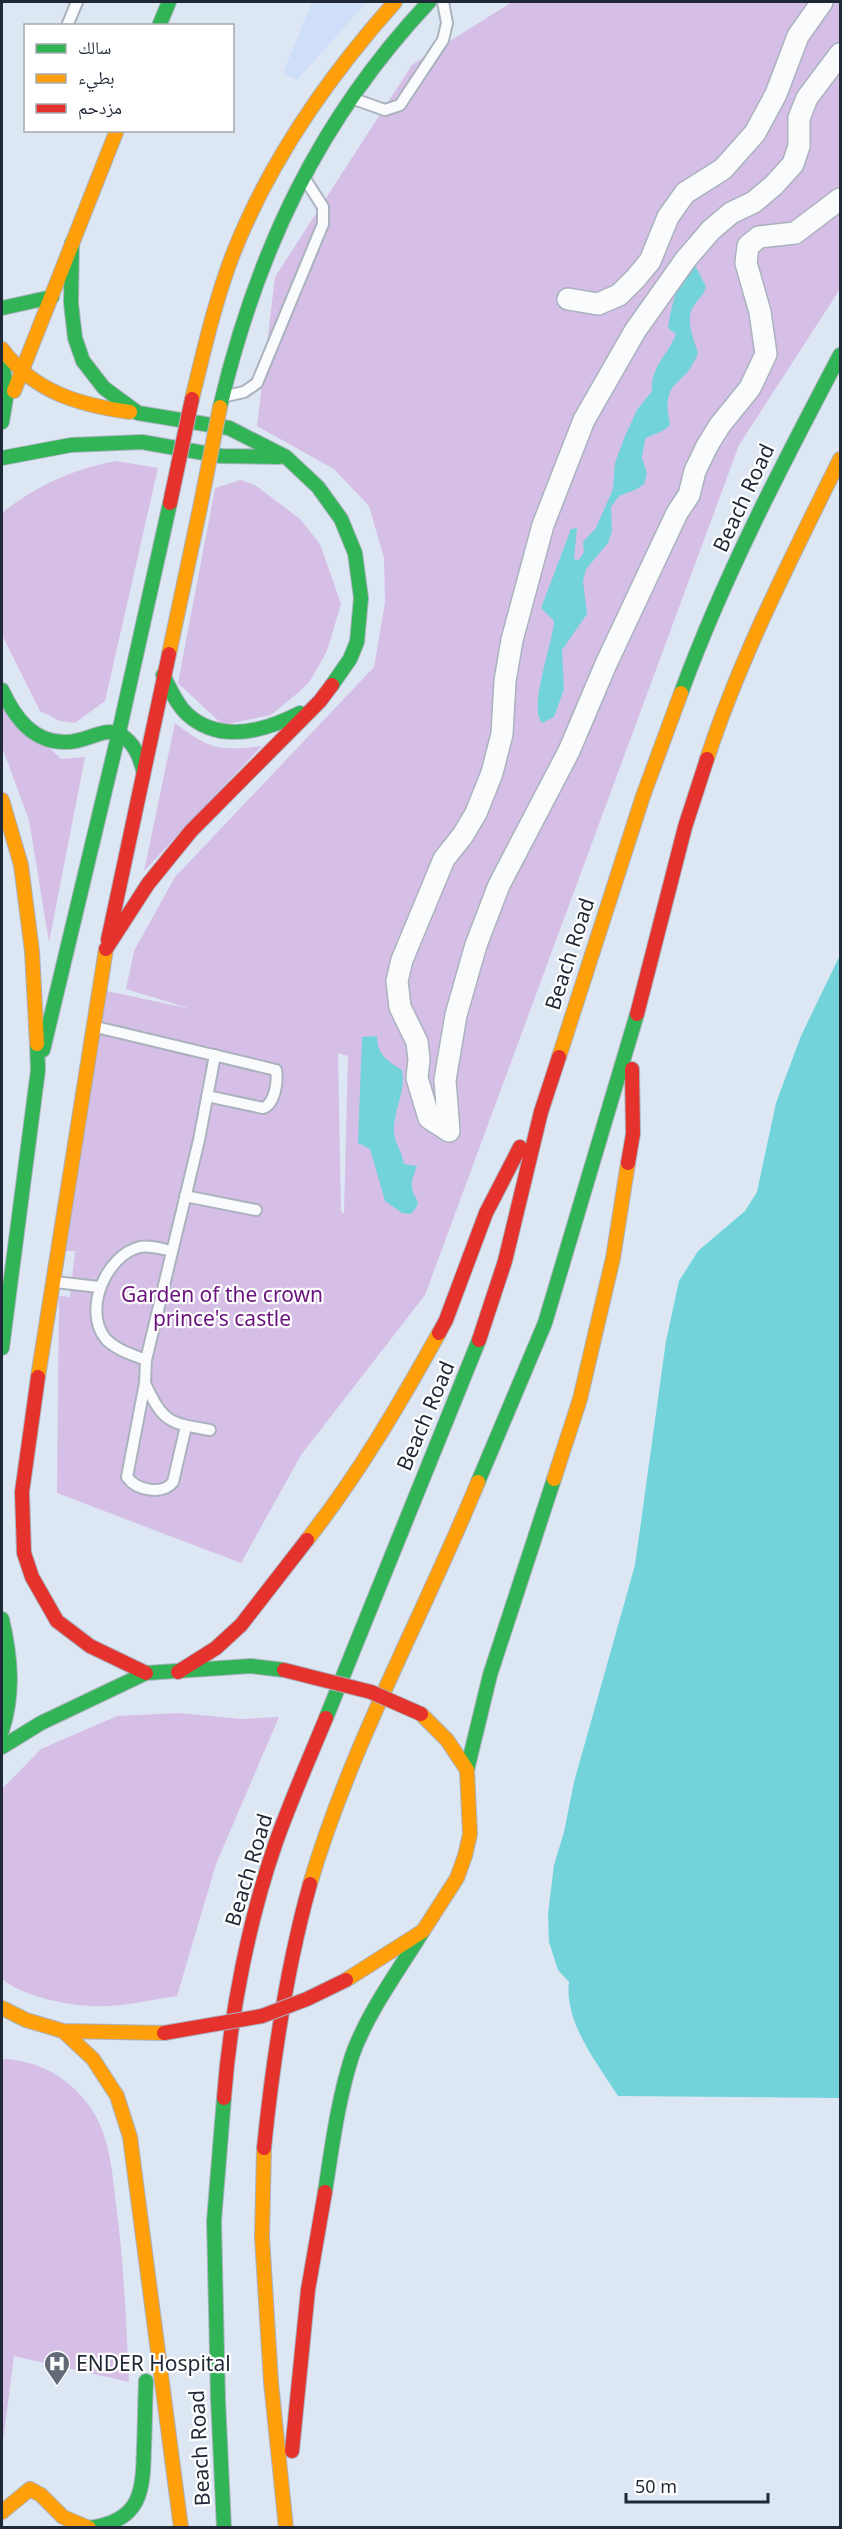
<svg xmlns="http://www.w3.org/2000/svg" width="842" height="2529" font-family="'Noto Sans','Noto Naskh Arabic',sans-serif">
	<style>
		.built { fill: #cfdff9 }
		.green { fill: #d6bfe7; fill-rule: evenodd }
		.water { fill: #72d3db }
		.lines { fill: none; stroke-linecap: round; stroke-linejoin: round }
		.lane-casing { stroke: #aab2be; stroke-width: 14 }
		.street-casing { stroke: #aab2be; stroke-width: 24 }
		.fast-casing { stroke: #aab2be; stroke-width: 16 }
		.slow-casing { stroke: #aab2be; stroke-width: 16 }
		.jam-casing { stroke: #aab2be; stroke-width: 16 }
		.lane { stroke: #fafbfd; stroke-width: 10 }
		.street { stroke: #fafbfd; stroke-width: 21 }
		.fast { stroke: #30b455; stroke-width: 14 }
		.slow { stroke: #ff9f0a; stroke-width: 14 }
		.jam { stroke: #e5322d; stroke-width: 14 }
		.slow-bridge-casing { stroke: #aab2be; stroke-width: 16; stroke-linecap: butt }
		.jam-bridge-casing { stroke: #aab2be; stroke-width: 16; stroke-linecap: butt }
		.slow-bridge { stroke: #ff9f0a; stroke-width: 14 }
		.jam-bridge { stroke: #e5322d; stroke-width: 14 }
		.labels { text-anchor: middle; stroke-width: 4.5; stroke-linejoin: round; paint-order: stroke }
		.street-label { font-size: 21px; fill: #1f2836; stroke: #fff }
		.park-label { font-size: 21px; fill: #6a127e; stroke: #fff }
		.poi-label { font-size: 21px; fill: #1f2836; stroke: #fff; text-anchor: start }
	</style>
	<rect width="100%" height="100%" fill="#dde6f3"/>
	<path class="built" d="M 312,2 L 367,2 L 297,80 L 283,73 Z"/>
	<path class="green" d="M 512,2 L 840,2 L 840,289 L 739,445 L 425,1295 L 301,1455 L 241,1563 L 57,1493 L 59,1296 L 70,1297 L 75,1251 L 62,1251 L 107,991 L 191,1009 L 126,989 L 134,951 L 175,877 L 374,667 L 385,603 L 384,558 L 369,506 L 334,469 L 257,426 L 275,277 L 412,65 ZM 338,1053 L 348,1056 L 344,1214 L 341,1211 Z
		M 116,461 L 158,468 L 105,701 L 75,723 L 60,721 L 40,711 L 2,635 L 2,513 C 35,486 73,469 116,461 Z
		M 241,480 L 255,485 L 300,519 L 320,544 L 341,604 L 327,651 L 310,681 L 299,692 L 271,715 L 223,725 L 178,683 L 215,488 Z
		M 2,702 L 61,759 L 85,757 L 49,942 L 29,820 L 2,747 Z
		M 175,723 C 211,750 218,751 262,746 L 144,871 Z
		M 178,1713 L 242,1719 L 279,1717 L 216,1864 L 177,1996 C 154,1999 131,2005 108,2006 C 77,2008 25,1998 2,1979 L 2,1789 L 41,1749 L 117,1716 Z
		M 2,2059 C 38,2060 69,2077 90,2107 C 110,2135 112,2171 116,2204 C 124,2263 126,2322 129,2382 L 14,2356 L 2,2449 Z"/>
	<path class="water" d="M 693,261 L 706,287 C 703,296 698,299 693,307 C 685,320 694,340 698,353 C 685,389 660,376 670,425 C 663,433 654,433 645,439 L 642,458 L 647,474 L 644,484 L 637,489 L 619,496 L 611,507 L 612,531 L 608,543 L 586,569 L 583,581 L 587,614 L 562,650 L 564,689 L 554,717 L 542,723 C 528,706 553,644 554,621 L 541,608 L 571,529 L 577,528 L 574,559 L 579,560 L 584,552 L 583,542 L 596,528 L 613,489 L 615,463 L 625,436 L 637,410 L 652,391 C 650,367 669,354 676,334 L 668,328 C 672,300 678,285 693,261 Z
		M 840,955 L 840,2098 L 618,2096 C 597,2063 564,2022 569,1982 L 558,1970 L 549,1942 L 548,1914 L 554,1865 L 564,1832 L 574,1782 L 635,1565 L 666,1341 L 679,1281 L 698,1251 L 745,1211 L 757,1192 L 776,1103 L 801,1036 Z
		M 377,1036 C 377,1054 387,1061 402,1070 C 406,1091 395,1107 394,1127 C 393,1142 402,1150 404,1164 L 417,1166 C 415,1172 411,1180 412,1187 C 413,1201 425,1199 411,1214 L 402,1213 L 385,1201 L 370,1149 L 358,1143 L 362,1037 Z"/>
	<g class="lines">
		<defs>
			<path id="lane" d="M 67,26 L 77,2
				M 351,98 L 385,110 L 400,105 L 443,40 L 447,23 L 443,2
				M 226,396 L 244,392 L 257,383 L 323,224 L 323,207 L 305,179
				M 96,1027 L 276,1070 C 278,1081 275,1104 263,1108 L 207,1096
				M 185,1196 L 256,1210
				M 55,1282 L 99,1287
				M 146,1360 C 133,1355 114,1349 105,1338 C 83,1310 106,1255 140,1247 C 150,1245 162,1249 172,1251
				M 145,1383 C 163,1422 168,1423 210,1430
				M 186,1426 L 173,1482 C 163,1495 137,1491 127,1477 L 145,1383 L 146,1360 L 199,1140 L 215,1055"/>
			<path id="street" d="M 840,54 L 807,98 L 799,118 L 799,146 L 793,164 L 774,185 L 754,202 L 731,213 L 711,230 L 686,259 L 635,331 L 584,420 L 543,525 L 512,640 L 505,681 L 502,734 L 492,773 L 476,813 L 463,835 L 444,859 L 402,960 L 397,981 L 400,1007 L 417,1042 L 419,1059 L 417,1078 L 429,1118 L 449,1131 L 445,1080 L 456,1015 L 476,945 L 499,885 L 569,751 L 606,664 L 677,513 L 689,495 L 695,471 L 707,446 L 720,425 L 750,388 L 766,354 L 760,312 L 746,263 L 748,246 L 759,237 L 795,233 L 840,199
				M 568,299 L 598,304 L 619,295 L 636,278 L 650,261 L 668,217 L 685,193 L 723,169 L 755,133 L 776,94 L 798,36 L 822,2"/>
			<path id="fast" d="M 159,26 L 169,2
				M 72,243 L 71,303 L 75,338 L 83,361 L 104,388 L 138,413 L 229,428 L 286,457 L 318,487 L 341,519 L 355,553 L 361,598 L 357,642 L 350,659 L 332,685
				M 2,308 L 52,297
				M 2,361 L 7,392 L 2,422
				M 220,407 C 257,251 319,119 429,2
				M 2,458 L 71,445 L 142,442 L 221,456 L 279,457
				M 163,675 C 170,688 176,704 187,714 C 220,744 265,731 300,713
				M 2,690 C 15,718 33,743 67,742 C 79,742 88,737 99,734 C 124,725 138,749 143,770
				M 681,693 C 724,576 782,465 840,355
				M 43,1050 L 119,732 L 170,503
				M 2,1348 L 38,1070 L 37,1044
				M 478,1482 L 545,1323 L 637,1014
				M 2,1619 C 11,1658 14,1693 2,1731
				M 326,1718 L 479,1340
				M 2,1747 L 41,1723 L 146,1673 L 251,1666 L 284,1670
				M 467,1770 L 490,1675 L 554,1479
				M 224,2098 L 214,2221 L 218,2399 L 224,2528
				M 325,2192 C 332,2146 338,2100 352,2056 C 367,2013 399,1970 423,1931
				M 89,2528 C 142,2521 143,2491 144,2447 C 145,2425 145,2403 146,2381"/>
			<path id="slow" d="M 2,349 C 34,392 79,405 130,412
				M 14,391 L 117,130
				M 192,399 C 204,350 215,301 233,254 C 270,160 328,77 395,2
				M 169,654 L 200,508
				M 707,759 C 741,655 792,557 840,459
				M 2,800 L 21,865 L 32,951 L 37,1044
				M 559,1057 L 643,796 L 681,693
				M 38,1377 L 106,949
				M 554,1479 L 580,1399 L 613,1258 L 628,1163
				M 307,1540 C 358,1475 399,1405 439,1333
				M 310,1884 C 351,1745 423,1616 478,1482
				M 346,1980 L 423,1931 L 457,1878 L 465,1856 L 470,1834 L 467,1770 L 447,1740 L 421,1714
				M 2,2008 L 26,2020 L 63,2031 L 164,2033
				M 63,2031 L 93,2059 L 117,2096 L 130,2137 L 181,2528
				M 264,2148 L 262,2237 L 271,2382 L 286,2528
				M 2,2512 L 30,2489 L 41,2495 L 63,2517 L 89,2528"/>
			<path id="jam" d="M 108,940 L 169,654
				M 106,949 L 148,884 L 191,831 L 320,701 L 332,685
				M 637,1014 L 685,827 L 707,759
				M 628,1163 L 633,1134 L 632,1069
				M 439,1333 L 446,1320 L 486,1213 L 520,1147
				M 479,1340 L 505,1261 L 541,1112 L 559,1057
				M 38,1377 L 22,1492 L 24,1553 L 32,1577 L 57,1621 L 90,1646 L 146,1673
				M 178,1672 L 216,1648 L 241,1625 L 307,1540
				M 224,2098 C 230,2016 249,1919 276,1842 C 291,1800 309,1759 326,1718
				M 264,2148 C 273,2059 286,1970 310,1884
				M 292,2451 L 308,2290 L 325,2192"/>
		</defs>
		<use href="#lane" class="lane-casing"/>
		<use href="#street" class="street-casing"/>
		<use href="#fast" class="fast-casing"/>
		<use href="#slow" class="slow-casing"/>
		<use href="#jam" class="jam-casing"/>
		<use href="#lane" class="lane"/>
		<use href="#street" class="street"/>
		<use href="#fast" class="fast"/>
		<use href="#slow" class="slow"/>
		<use href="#jam" class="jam"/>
		<defs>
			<path id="slow-bridge" d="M 200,508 L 220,407"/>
			<path id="jam-bridge" d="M 170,503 L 192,399
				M 284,1670 L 371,1692 L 421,1714
				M 164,2033 L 262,2016 L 307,1999 L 346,1980"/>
		</defs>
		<use href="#slow-bridge" class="slow-bridge-casing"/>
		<use href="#jam-bridge" class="jam-bridge-casing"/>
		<use href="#slow-bridge" class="slow-bridge"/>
		<use href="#jam-bridge" class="jam-bridge"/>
	</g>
	<defs>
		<symbol id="hospital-pin" viewBox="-11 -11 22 30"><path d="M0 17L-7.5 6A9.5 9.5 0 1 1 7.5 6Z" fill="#626a78" stroke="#fff"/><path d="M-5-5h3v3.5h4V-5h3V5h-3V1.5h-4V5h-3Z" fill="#fff"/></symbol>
	</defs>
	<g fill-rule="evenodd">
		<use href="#hospital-pin" x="42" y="2349" width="30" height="40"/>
	</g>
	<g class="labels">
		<g class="street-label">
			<text transform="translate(744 498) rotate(-65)" y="7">Beach Road</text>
			<text transform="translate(570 954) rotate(-72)" y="7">Beach Road</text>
			<text transform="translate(426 1416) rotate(-67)" y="7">Beach Road</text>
			<text transform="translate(249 1870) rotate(-73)" y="7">Beach Road</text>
			<text transform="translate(200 2448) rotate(-93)" y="7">Beach Road</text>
		</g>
		<g class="park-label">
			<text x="222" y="1302">Garden of the crown<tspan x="222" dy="24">prince's castle</tspan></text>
		</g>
		<g class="poi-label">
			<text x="76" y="2371">ENDER Hospital</text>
		</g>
	</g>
	<rect width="842" height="2529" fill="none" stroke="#1f2836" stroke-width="6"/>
	<rect x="24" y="24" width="210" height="108" fill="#ffffff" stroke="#a5a9af" stroke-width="1.5"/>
	<rect x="36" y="44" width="30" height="9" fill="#30b455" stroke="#a5a9af" stroke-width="1.5"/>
	<text x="78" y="54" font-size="18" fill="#1f2836">سالك</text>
	<rect x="36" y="74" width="30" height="9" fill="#ff9f0a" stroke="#a5a9af" stroke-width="1.5"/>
	<text x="78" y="84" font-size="18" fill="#1f2836">بطيء</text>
	<rect x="36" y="104" width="30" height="9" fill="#e5322d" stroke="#a5a9af" stroke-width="1.5"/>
	<text x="78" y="114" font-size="18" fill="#1f2836">مزدحم</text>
	<path d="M626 2493v9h142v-9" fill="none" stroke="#1f2836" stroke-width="3"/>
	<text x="635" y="2493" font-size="18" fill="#1f2836" stroke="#ffffff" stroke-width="4.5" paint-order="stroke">50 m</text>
</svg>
